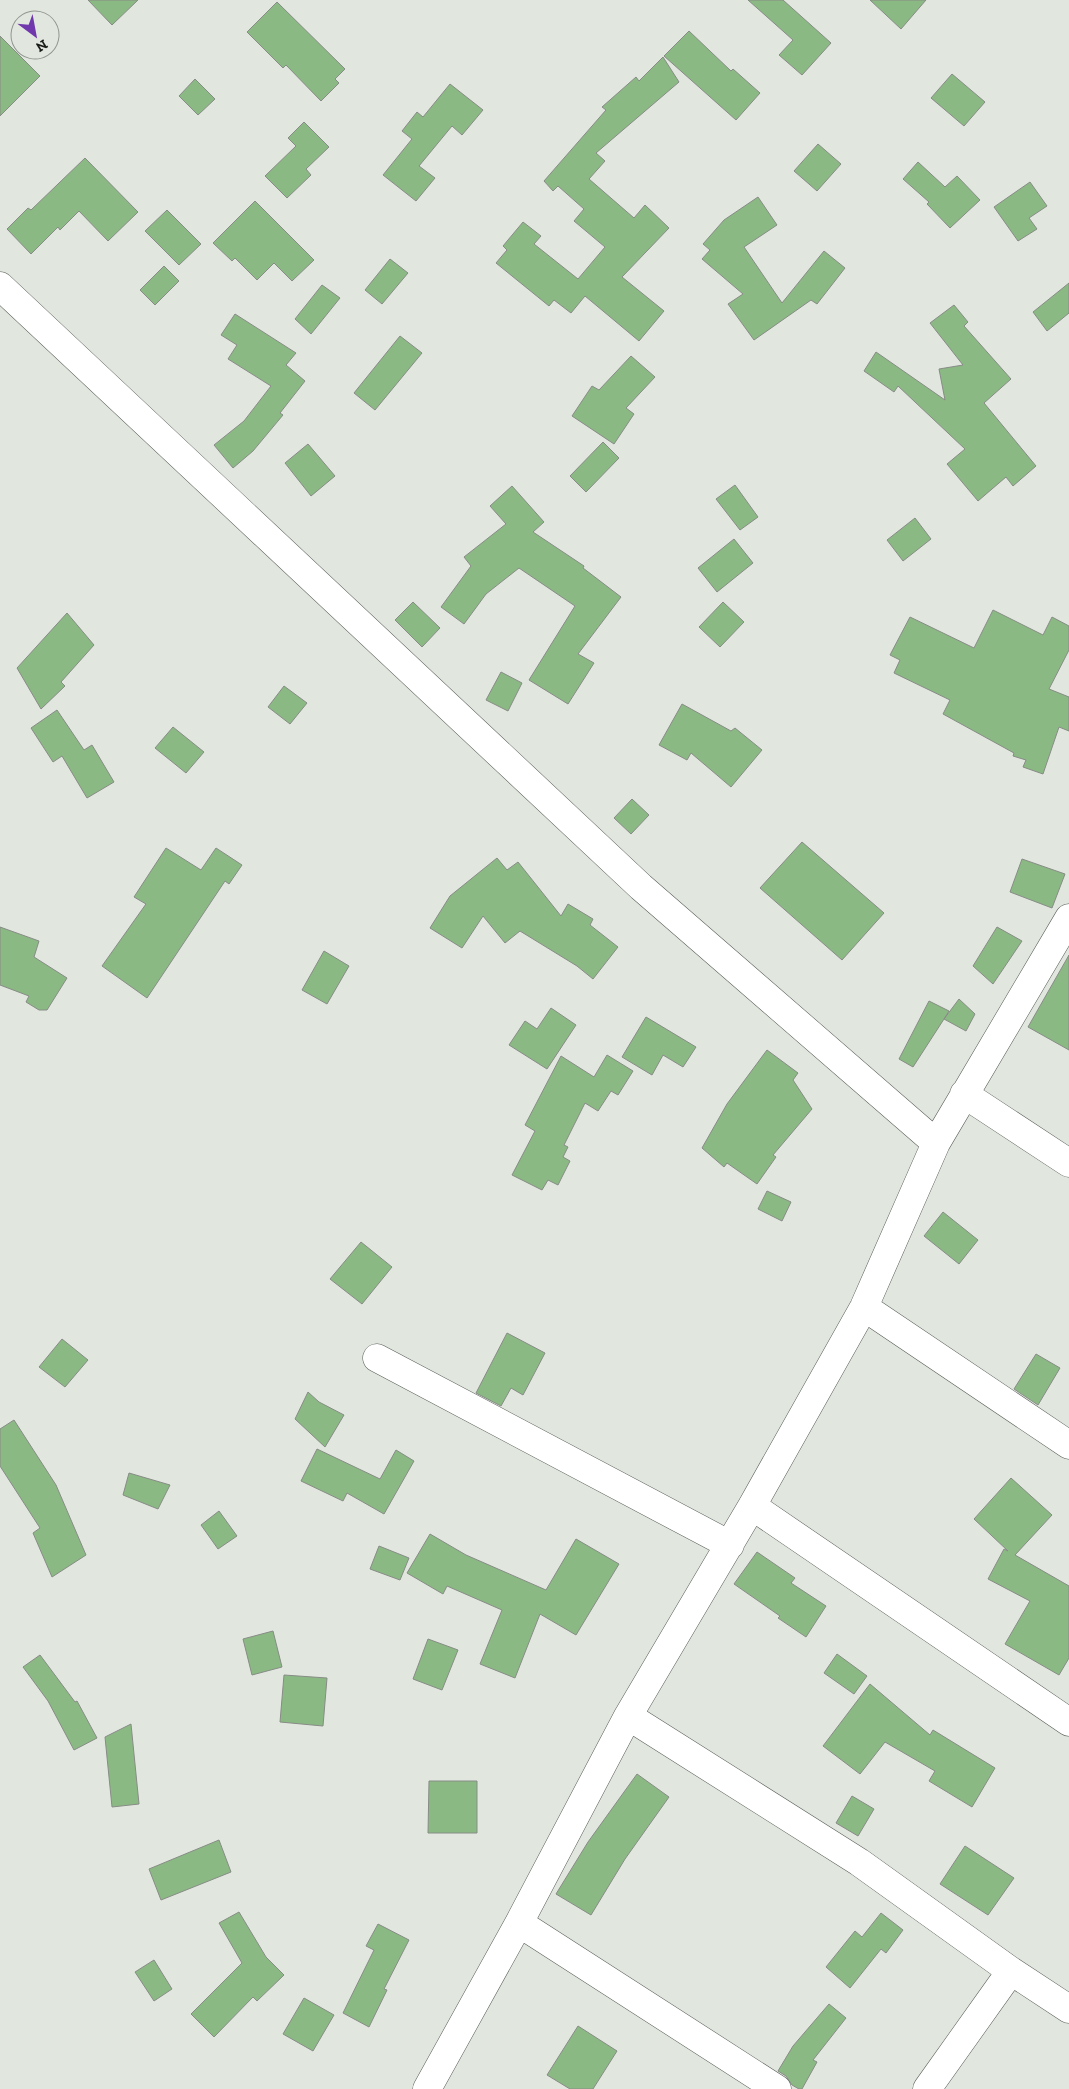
<svg xmlns="http://www.w3.org/2000/svg" width="1069" height="2089" font-family="'Zilla Slab',serif">
	<style>
		.building { fill: #8bb983; stroke: #878c86 }
		.lines { fill: none; stroke-linecap: round; stroke-linejoin: round }
		.minor-casing { stroke: #585e58; stroke-width: 29 }
		.minor { stroke: #fff; stroke-width: 28 }
	</style>
	<rect width="100%" height="100%" fill="#e1e7df"/>
	<path class="building" d="M 88,0 L 138,0 L 112,25 Z
		M 748,0 L 783,0 L 831,43 L 802,75 L 779,55 L 793,40 Z
		M 870,0 L 926,0 L 901,29 Z
		M 277,2 L 345,69 L 335,79 L 339,83 L 321,101 L 286,65 L 283,68 L 247,32 Z
		M 689,31 L 731,71 L 733,69 L 760,93 L 736,120 L 664,56 Z
		M 0,36 L 40,76 L 0,116 Z
		M 663,57 L 679,82 L 596,153 L 605,161 L 589,179 L 634,218 L 645,205 L 669,228 L 622,277 L 664,311 L 639,341 L 585,296 L 571,313 L 554,300 L 549,306 L 496,263 L 507,250 L 503,246 L 523,222 L 541,236 L 534,244 L 578,279 L 605,247 L 574,221 L 584,209 L 558,186 L 553,191 L 544,181 L 606,110 L 602,107 L 636,77 L 639,81 Z
		M 952,74 L 985,102 L 964,126 L 931,98 Z
		M 195,79 L 215,99 L 198,115 L 179,96 Z
		M 450,84 L 483,110 L 462,135 L 452,126 L 419,166 L 435,178 L 416,201 L 383,175 L 412,139 L 402,131 L 417,112 L 423,117 Z
		M 304,122 L 329,147 L 306,169 L 311,175 L 287,198 L 265,176 L 296,146 L 288,138 Z
		M 818,144 L 841,164 L 817,191 L 794,171 Z
		M 85,158 L 138,212 L 108,241 L 79,211 L 60,230 L 58,227 L 31,254 L 7,229 L 28,208 L 31,210 Z
		M 918,162 L 945,187 L 957,176 L 980,200 L 950,228 L 927,204 L 929,202 L 903,179 Z
		M 1030,182 L 1047,206 L 1029,218 L 1037,229 L 1018,241 L 994,207 Z
		M 758,197 L 777,225 L 744,247 L 782,303 L 824,251 L 845,268 L 817,304 L 811,300 L 754,340 L 728,304 L 743,294 L 702,259 L 710,250 L 703,244 L 724,220 Z
		M 255,201 L 314,260 L 292,281 L 274,263 L 257,280 L 235,258 L 232,261 L 213,243 Z
		M 167,210 L 201,244 L 179,265 L 145,231 Z
		M 390,259 L 408,273 L 382,304 L 365,290 Z
		M 164,266 L 179,281 L 155,305 L 140,290 Z
		M 1069,283 L 1069,313 L 1047,331 L 1033,312 Z
		M 322,285 L 340,298 L 311,334 L 295,319 Z
		M 954,305 L 968,322 L 964,326 L 1011,379 L 984,403 L 1036,466 L 1013,486 L 1006,477 L 978,501 L 947,464 L 965,449 L 898,386 L 894,392 L 864,371 L 876,352 L 945,400 L 939,369 L 963,365 L 930,323 Z
		M 235,314 L 296,353 L 286,365 L 305,381 L 280,413 L 283,415 L 253,451 L 233,468 L 214,445 L 244,421 L 271,386 L 228,359 L 237,345 L 221,335 Z
		M 400,336 L 422,353 L 375,410 L 354,393 Z
		M 631,356 L 655,377 L 626,408 L 634,414 L 614,444 L 572,416 L 592,386 L 599,390 Z
		M 603,442 L 619,458 L 586,492 L 570,476 Z
		M 308,444 L 335,476 L 311,496 L 285,463 Z
		M 735,485 L 758,517 L 740,530 L 716,499 Z
		M 512,486 L 544,522 L 533,532 L 584,566 L 583,568 L 621,597 L 578,654 L 594,663 L 568,704 L 529,680 L 575,606 L 519,568 L 486,594 L 464,624 L 441,607 L 471,566 L 464,557 L 506,524 L 490,506 Z
		M 915,518 L 931,539 L 903,561 L 887,540 Z
		M 734,539 L 753,563 L 717,592 L 698,568 Z
		M 413,602 L 440,628 L 422,647 L 395,620 Z
		M 723,602 L 744,622 L 720,647 L 699,627 Z
		M 993,610 L 1043,635 L 1052,617 L 1069,626 L 1069,650 L 1049,689 L 1069,697 L 1069,731 L 1059,727 L 1043,774 L 1023,767 L 1026,760 L 1013,756 L 1014,753 L 943,714 L 950,700 L 894,673 L 900,660 L 890,655 L 910,617 L 974,648 Z
		M 67,613 L 94,645 L 61,682 L 65,686 L 41,709 L 17,668 Z
		M 501,672 L 522,683 L 508,711 L 486,700 Z
		M 284,686 L 307,703 L 290,724 L 268,707 Z
		M 682,704 L 731,731 L 735,728 L 762,750 L 731,787 L 691,753 L 687,760 L 659,745 Z
		M 57,710 L 84,750 L 92,745 L 114,782 L 87,798 L 62,756 L 53,762 L 31,728 Z
		M 173,727 L 204,752 L 186,773 L 155,748 Z
		M 632,799 L 649,815 L 631,834 L 614,818 Z
		M 802,842 L 884,913 L 842,960 L 760,888 Z
		M 166,848 L 201,870 L 216,848 L 242,865 L 229,884 L 225,881 L 147,998 L 102,966 L 146,904 L 134,897 Z
		M 497,858 L 507,870 L 518,862 L 561,916 L 568,904 L 593,919 L 590,925 L 618,947 L 593,979 L 577,966 L 520,931 L 505,943 L 483,916 L 462,948 L 430,928 L 450,896 Z
		M 1022,859 L 1065,874 L 1052,908 L 1010,892 Z
		M 0,927 L 39,941 L 34,957 L 67,978 L 47,1010 L 39,1010 L 26,1002 L 29,996 L 0,985 Z
		M 997,927 L 1022,941 L 993,984 L 973,966 Z
		M 324,951 L 349,966 L 327,1004 L 302,990 Z
		M 1069,955 L 1069,1050 L 1028,1027 Z
		M 959,999 L 975,1014 L 966,1031 L 944,1019 L 913,1067 L 899,1059 L 929,1001 L 949,1011 L 944,1019 Z
		M 551,1008 L 576,1025 L 547,1069 L 509,1045 L 525,1021 L 537,1029 Z
		M 646,1017 L 696,1047 L 683,1067 L 663,1055 L 652,1075 L 622,1057 Z
		M 767,1050 L 798,1073 L 793,1080 L 812,1109 L 773,1155 L 776,1157 L 757,1184 L 727,1163 L 724,1167 L 702,1148 L 727,1104 Z
		M 607,1055 L 633,1071 L 618,1095 L 611,1091 L 598,1111 L 585,1103 L 564,1145 L 568,1147 L 563,1157 L 570,1161 L 558,1185 L 548,1180 L 542,1190 L 512,1175 L 535,1131 L 525,1125 L 561,1056 L 594,1077 Z
		M 767,1191 L 791,1202 L 782,1221 L 758,1209 Z
		M 943,1212 L 978,1240 L 959,1264 L 924,1236 Z
		M 361,1242 L 392,1267 L 362,1304 L 330,1279 Z
		M 507,1333 L 545,1353 L 523,1395 L 511,1388 L 501,1406 L 476,1393 Z
		M 62,1339 L 88,1360 L 65,1387 L 39,1367 Z
		M 1036,1354 L 1060,1368 L 1038,1405 L 1014,1389 Z
		M 308,1392 L 319,1402 L 344,1415 L 325,1447 L 295,1419 Z
		M 14,1420 L 56,1485 L 86,1555 L 52,1577 L 33,1533 L 40,1528 L 0,1466 L 0,1429 Z
		M 317,1449 L 380,1479 L 396,1450 L 414,1461 L 384,1514 L 347,1493 L 343,1501 L 301,1481 Z
		M 129,1473 L 170,1485 L 158,1509 L 123,1495 Z
		M 1011,1478 L 1052,1515 L 1015,1555 L 1069,1586 L 1069,1658 L 1059,1675 L 1005,1644 L 1030,1601 L 988,1579 L 1004,1549 L 1008,1551 L 974,1519 Z
		M 219,1511 L 237,1536 L 218,1549 L 201,1525 Z
		M 430,1534 L 466,1555 L 546,1590 L 576,1539 L 619,1564 L 576,1635 L 540,1614 L 515,1678 L 480,1664 L 502,1610 L 447,1586 L 443,1594 L 407,1573 Z
		M 379,1546 L 409,1558 L 400,1580 L 370,1569 Z
		M 757,1552 L 795,1578 L 791,1583 L 826,1606 L 806,1637 L 778,1618 L 780,1616 L 734,1584 Z
		M 273,1631 L 282,1667 L 252,1675 L 243,1639 Z
		M 428,1639 L 458,1650 L 442,1690 L 413,1679 Z
		M 837,1654 L 867,1676 L 854,1694 L 824,1673 Z
		M 40,1655 L 75,1702 L 77,1701 L 97,1738 L 74,1750 L 48,1701 L 23,1667 Z
		M 284,1675 L 327,1678 L 323,1726 L 280,1722 Z
		M 870,1684 L 930,1735 L 933,1730 L 995,1768 L 972,1807 L 929,1781 L 935,1771 L 885,1742 L 860,1774 L 823,1746 Z
		M 131,1724 L 139,1804 L 112,1807 L 105,1737 Z
		M 637,1774 L 669,1797 L 625,1859 L 591,1915 L 556,1894 L 588,1842 Z
		M 429,1781 L 477,1781 L 477,1833 L 428,1833 Z
		M 852,1796 L 874,1809 L 858,1836 L 836,1823 Z
		M 219,1840 L 231,1872 L 161,1900 L 149,1869 Z
		M 965,1846 L 1014,1878 L 988,1915 L 940,1884 Z
		M 239,1912 L 266,1957 L 284,1975 L 257,2001 L 253,1997 L 214,2037 L 191,2014 L 242,1963 L 219,1923 Z
		M 881,1913 L 903,1930 L 886,1953 L 881,1949 L 850,1988 L 826,1967 L 855,1931 L 862,1937 Z
		M 378,1924 L 409,1940 L 384,1989 L 387,1990 L 369,2027 L 343,2013 L 374,1950 L 366,1946 Z
		M 154,1960 L 172,1989 L 154,2001 L 135,1972 Z
		M 304,1998 L 334,2015 L 313,2051 L 283,2034 Z
		M 829,2004 L 846,2018 L 813,2060 L 817,2062 L 802,2089 L 799,2089 L 792,2085 L 786,2076 L 778,2071 L 793,2046 Z
		M 578,2026 L 617,2051 L 593,2089 L 570,2089 L 547,2075 Z"/>
	<g class="lines">
		<defs>
			<path id="minor" d="M 0,286 L 641,887 L 936,1143
				M 964,1094 L 1069,1163
				M 864,1307 L 1069,1445
				M 377,1358 L 730,1545
				M 752,1506 L 1069,1722
				M 628,1716 L 859,1862 L 1011,1971 L 1069,2009
				M 519,1923 L 777,2089
				M 427,2089 L 519,1923 L 628,1716 L 752,1506 L 864,1307 L 936,1143 L 1069,918
				M 927,2089 L 1011,1971"/>
		</defs>
		<use href="#minor" class="minor-casing"/>
		<use href="#minor" class="minor"/>
	</g>
	<g transform="translate(35 35) rotate(148)"><circle r="24" fill="#e1e7df" stroke="#919690"/>
	<path d="M0-4L9 19L0 12L-9 19Z" fill="#7137ad"/>
	<text y="-8" font-size="14" font-weight="bold" text-anchor="middle" fill="#191c19">N</text>
	</g>
</svg>
